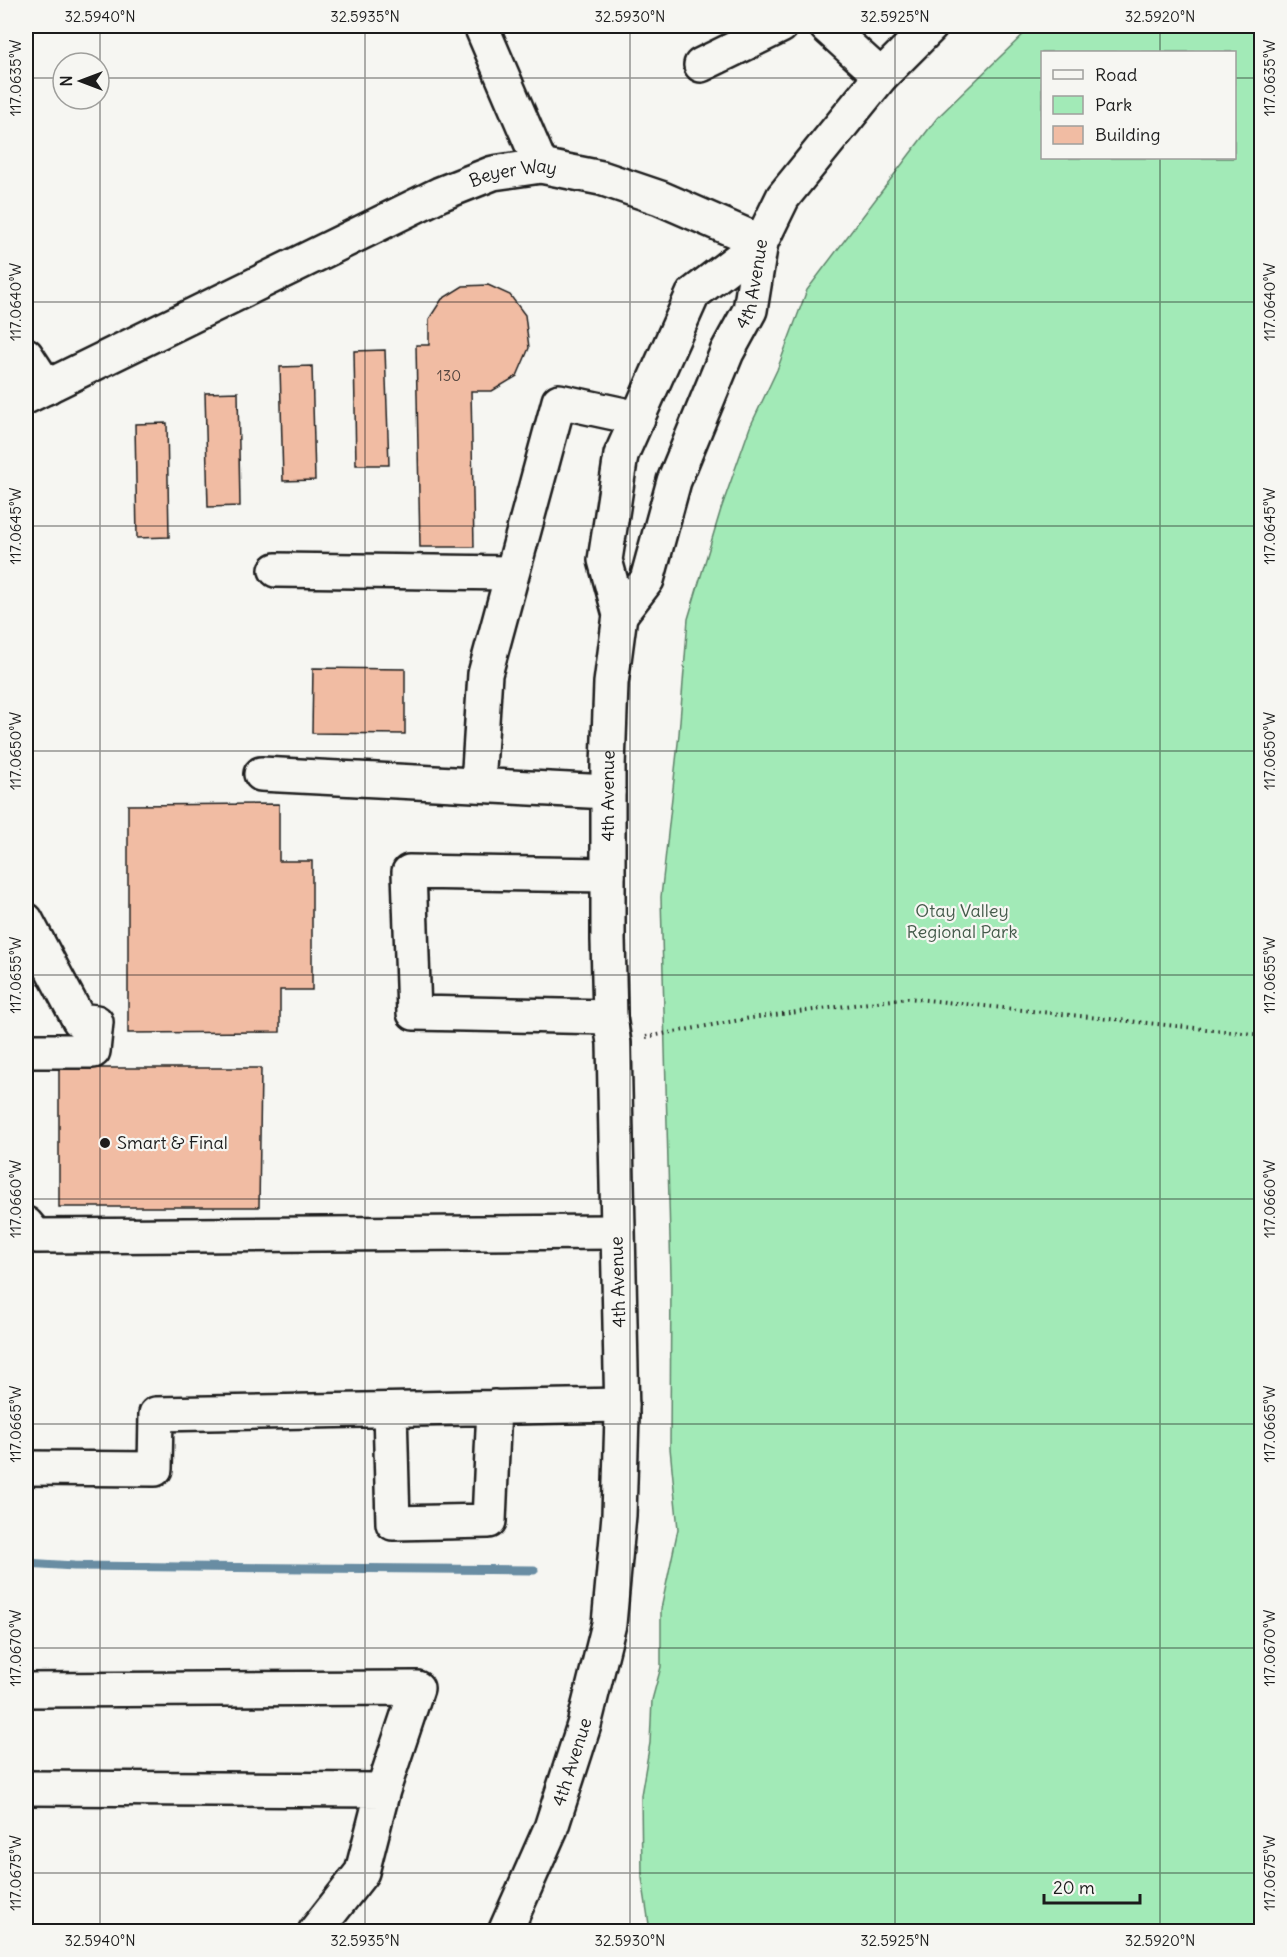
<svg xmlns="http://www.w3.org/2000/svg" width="1287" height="1957" font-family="Delius,sans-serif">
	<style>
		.green { fill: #a2eab7; stroke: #5f836a; stroke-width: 1.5; fill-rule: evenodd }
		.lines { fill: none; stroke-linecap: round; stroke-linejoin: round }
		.stream { stroke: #698da3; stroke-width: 9 }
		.building { fill: #f1bca3; stroke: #1c1c1c; stroke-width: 1.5 }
		.minor-casing { stroke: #1c1c1c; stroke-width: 38 }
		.major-casing { stroke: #1c1c1c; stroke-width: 38 }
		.path { stroke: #1c1c1c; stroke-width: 4; stroke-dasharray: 1.5 4.5; stroke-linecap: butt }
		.minor { stroke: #f6f6f2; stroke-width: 33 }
		.major { stroke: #f6f6f2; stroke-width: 33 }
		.ticks { fill: none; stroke: #1c1c1c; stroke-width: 1.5; stroke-opacity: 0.45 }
		.poi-dot { fill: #1c1c1c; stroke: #f6f6f2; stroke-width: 2 }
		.labels { text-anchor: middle; stroke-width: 4.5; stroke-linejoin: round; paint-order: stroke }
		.number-label { font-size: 15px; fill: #51443e }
		.street-label { font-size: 18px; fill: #1c1c1c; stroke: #f6f6f2 }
		.park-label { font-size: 18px; fill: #445a4a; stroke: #f6f6f2 }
		.poi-label { font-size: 18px; fill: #1c1c1c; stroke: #f6f6f2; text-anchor: start }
		.neatline { fill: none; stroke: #1c1c1c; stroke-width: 2 }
		.ticks-label { font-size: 15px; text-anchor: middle; fill: #1c1c1c }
	</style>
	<rect width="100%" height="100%" fill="#f6f6f2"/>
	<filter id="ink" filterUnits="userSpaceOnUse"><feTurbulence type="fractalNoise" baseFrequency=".0167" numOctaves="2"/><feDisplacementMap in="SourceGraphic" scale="12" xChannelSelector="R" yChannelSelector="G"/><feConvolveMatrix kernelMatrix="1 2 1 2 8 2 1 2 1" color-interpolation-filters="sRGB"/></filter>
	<g filter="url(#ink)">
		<path class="green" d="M 1032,26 L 1261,26 L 1261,1931 L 650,1931 L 642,1878 L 641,1795 L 650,1743 L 652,1700 L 661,1667 L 661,1609 L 678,1529 L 670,1448 L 671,1276 L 661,897 L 679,734 L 688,619 L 721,509 L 750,427 L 777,370 L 807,290 L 937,118 ZM 1042,52 L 1234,52 L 1234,158 L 1042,158 Z"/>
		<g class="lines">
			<path class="stream" d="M 26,1563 L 74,1566 L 534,1570"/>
		</g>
		<path class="building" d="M 488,285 L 510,295 L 525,315 L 529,348 L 517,376 L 492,391 L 471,391 L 474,547 L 420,547 L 416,345 L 429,345 L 429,319 L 442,299 L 463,286 Z
			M 385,350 L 389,465 L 356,465 L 354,351 Z
			M 312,366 L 315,480 L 283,481 L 280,367 Z
			M 238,392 L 240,506 L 208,507 L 205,393 Z
			M 167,423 L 169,537 L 137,538 L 135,424 Z
			M 313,668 L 405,669 L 405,734 L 312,733 Z
			M 279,804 L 279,861 L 312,861 L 312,990 L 280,990 L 280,1032 L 128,1033 L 128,805 Z
			M 59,1068 L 261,1068 L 259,1207 L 59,1207 Z"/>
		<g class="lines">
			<defs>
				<path id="minor" d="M 481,26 L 541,166
					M 826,26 L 881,76
					M 701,65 L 781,26
					M 26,355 L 47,387
					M 276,570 L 512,573
					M 261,774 L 608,792
					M 478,785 L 485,674 L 559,401 L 638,418
					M 608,875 L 409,872 L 414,1013 L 610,1017
					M 26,920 L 79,1020 L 96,1022 L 93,1051 L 26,1051
					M 26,1224 L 36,1236 L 617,1232
					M 390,1410 L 393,1523 L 489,1521 L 494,1407
					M 26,1468 L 155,1469 L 156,1414 L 622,1405
					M 26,1690 L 417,1688 L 383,1790 L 26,1788
					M 315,1932 L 362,1872 L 383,1790"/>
				<g id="major">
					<path id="s1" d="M 26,397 L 440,194 L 493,173 L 541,166 L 601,178 L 660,198 L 761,242"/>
					<path id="s2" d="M 620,615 L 647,580 L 674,481 L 727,352 L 750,310 L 761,242 L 783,197 L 881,76 L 931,26"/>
					<path id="s3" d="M 505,1932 L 551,1828 L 584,1725 L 609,1624 L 619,1515 L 622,1416 L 614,1043 L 610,1017 L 608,940 L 608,766 L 611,683 L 620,615 L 605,560 L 621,455 L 693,294 L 761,242"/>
				</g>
			</defs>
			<use href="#minor" class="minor-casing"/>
			<use href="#major" class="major-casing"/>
			<path class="path" d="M 646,1037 L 751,1018 L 908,998 L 1262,1035"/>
			<use href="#minor" class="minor"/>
			<use href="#major" class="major"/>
		</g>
	</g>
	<path class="ticks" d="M 100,26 L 100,1932M 365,26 L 365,1932M 630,26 L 630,1932M 895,26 L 895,1932M 1160,26 L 1160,52M 26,78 L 63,78M 99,78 L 1042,78M 1234,78 L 1262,78M 1160,158 L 1160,1932M 26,302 L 1262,302M 26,526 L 1262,526M 26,751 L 1262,751M 26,975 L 1262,975M 26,1199 L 1262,1199M 26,1424 L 1262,1424M 26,1648 L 1262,1648M 26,1873 L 1262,1873"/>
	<circle class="poi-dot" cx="105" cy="1143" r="6"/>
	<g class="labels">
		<g class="number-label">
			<text x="449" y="381">130</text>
		</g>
		<g class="street-label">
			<text dy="6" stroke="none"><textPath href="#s1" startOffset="538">Beyer Way</textPath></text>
			<text dy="6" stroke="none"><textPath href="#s2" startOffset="360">4th Avenue</textPath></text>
			<text dy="6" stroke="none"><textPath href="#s3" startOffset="1155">4th Avenue</textPath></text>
			<text transform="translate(618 1282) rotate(-92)" y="6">4th Avenue</text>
			<text dy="6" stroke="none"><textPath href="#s3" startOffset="183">4th Avenue</textPath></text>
		</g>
		<g class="park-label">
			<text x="962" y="917">Otay Valley<tspan x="962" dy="21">Regional Park</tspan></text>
		</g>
		<g class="poi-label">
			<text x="117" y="1149">Smart &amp; Final</text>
		</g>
	</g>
	<rect width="1287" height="1957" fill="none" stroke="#f6f6f2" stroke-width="66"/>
	<rect x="1041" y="51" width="195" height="108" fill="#f6f6f2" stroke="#9f9f9c" stroke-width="1.5"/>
	<rect x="1053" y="70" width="30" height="9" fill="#f6f6f2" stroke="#9f9f9c" stroke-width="1.5"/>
	<text x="1095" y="81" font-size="18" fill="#1c1c1c">Road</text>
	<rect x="1053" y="96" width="30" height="18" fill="#a2eab7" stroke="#9f9f9c" stroke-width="1.5"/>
	<text x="1095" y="111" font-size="18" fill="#1c1c1c">Park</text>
	<rect x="1053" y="126" width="30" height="18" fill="#f1bca3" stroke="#9f9f9c" stroke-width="1.5"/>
	<text x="1095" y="141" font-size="18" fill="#1c1c1c">Building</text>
	<g transform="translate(81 81) rotate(270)"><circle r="28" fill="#f6f6f2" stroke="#9f9f9c" stroke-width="1.5"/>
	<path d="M0-4.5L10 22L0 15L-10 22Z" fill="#1c1c1c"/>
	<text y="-9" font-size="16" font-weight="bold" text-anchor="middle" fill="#1c1c1c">N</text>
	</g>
	<path d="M1044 1894v9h96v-9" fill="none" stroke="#1c1c1c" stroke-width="3"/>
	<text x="1053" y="1894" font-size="18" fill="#1c1c1c" stroke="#f6f6f2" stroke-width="4.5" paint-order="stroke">20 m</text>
	<rect x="33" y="33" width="1221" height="1891" class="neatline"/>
	<g class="ticks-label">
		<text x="100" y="22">32.5940°N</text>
		<text x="365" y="22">32.5935°N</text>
		<text x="630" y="22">32.5930°N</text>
		<text x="895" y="22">32.5925°N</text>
		<text x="1160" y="22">32.5920°N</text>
		<text transform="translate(1270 78) rotate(-90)" y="5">117.0635°W</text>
		<text transform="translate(16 78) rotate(-90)" y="5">117.0635°W</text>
		<text transform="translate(1270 302) rotate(-90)" y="5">117.0640°W</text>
		<text transform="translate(16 302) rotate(-90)" y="5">117.0640°W</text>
		<text transform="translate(1270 526) rotate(-90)" y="5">117.0645°W</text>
		<text transform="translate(16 526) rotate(-90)" y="5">117.0645°W</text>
		<text transform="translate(1270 751) rotate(-90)" y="5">117.0650°W</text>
		<text transform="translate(16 751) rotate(-90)" y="5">117.0650°W</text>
		<text transform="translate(1270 975) rotate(-90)" y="5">117.0655°W</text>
		<text transform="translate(16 975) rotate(-90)" y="5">117.0655°W</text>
		<text transform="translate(1270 1199) rotate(-90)" y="5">117.0660°W</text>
		<text transform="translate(16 1199) rotate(-90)" y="5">117.0660°W</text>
		<text transform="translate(1270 1424) rotate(-90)" y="5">117.0665°W</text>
		<text transform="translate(16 1424) rotate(-90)" y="5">117.0665°W</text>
		<text transform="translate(1270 1648) rotate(-90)" y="5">117.0670°W</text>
		<text transform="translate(16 1648) rotate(-90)" y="5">117.0670°W</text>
		<text transform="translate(1270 1873) rotate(-90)" y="5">117.0675°W</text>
		<text transform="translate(16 1873) rotate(-90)" y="5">117.0675°W</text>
		<text x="100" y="1946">32.5940°N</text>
		<text x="365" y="1946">32.5935°N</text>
		<text x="630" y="1946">32.5930°N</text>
		<text x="895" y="1946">32.5925°N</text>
		<text x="1160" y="1946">32.5920°N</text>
	</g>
</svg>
